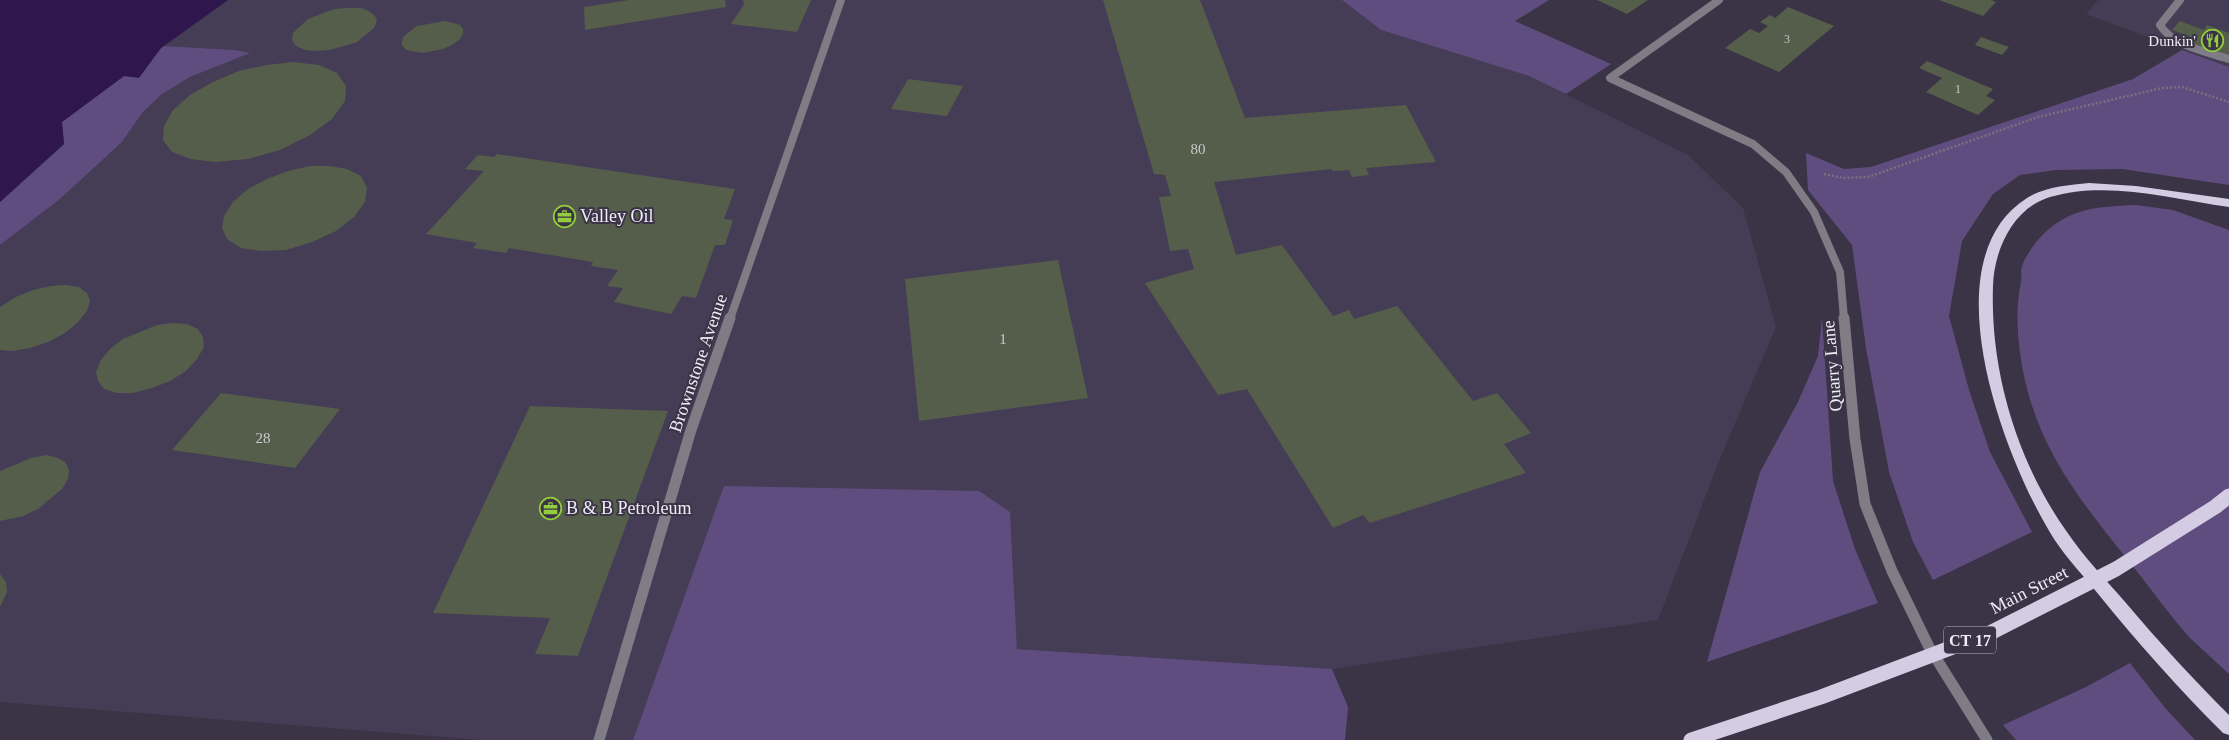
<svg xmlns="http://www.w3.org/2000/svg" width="2229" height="740" font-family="'Times New Roman',serif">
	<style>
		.built { fill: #453d55 }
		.green { fill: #604d7f }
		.water { fill: #2f174d }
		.building { fill: #555e4b }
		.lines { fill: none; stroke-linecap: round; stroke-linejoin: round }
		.path { stroke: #777281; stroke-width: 2.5; stroke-dasharray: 2 2; stroke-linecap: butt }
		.service { stroke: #7f7c85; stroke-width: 8 }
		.minor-far1 { stroke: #7f7c85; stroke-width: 8 }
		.minor { stroke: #7f7c85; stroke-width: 11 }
		.trunk { fill: #d3cce2; fill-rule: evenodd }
		.trunk-bridge { stroke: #d3cce2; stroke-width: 15 }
		.labels { text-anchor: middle; stroke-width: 4; stroke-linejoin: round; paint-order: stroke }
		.far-number-label { font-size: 12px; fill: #c8c8cb }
		.far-poi-label { font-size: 15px; fill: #eeebf6; stroke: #3a3446; text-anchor: end }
		.number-label { font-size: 15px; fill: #c8c8cb }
		.shield { fill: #3a3446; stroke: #b8b4c1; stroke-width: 1 }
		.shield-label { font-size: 16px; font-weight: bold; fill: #eeebf6 }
		.poi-label { font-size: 18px; fill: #eeebf6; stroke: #3a3446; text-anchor: start }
		.street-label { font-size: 18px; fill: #eeebf6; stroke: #3a3446 }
	</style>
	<rect width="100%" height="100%" fill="#3a3446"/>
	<path class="built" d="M 228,0 L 1342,0 L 1381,30 L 1529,76 L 1688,155 L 1743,208 L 1776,327 L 1719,461 L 1658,620 L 1332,669 L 1017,649 L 1010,512 L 725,486 L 633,740 L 482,740 L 0,702 L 0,245 L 60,199 L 122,142 L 142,113 L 162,94 L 190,77 L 248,53 L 235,50 L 164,46 Z
		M 2098,0 L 2229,0 L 2229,67 L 2086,14 Z"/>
	<path class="green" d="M 1342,0 L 1549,0 L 1515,21 L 1611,64 L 1566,94 L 1529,76 L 1381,30 Z
		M 164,46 L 235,50 L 250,53 L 190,77 L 162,94 L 142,113 L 122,142 L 60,199 L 0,245 L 0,202 L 64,144 L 62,122 Z
		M 2182,50 L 2229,67 L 2229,185 L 2122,169 L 2056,170 L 2020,175 L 1993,194 L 1962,241 L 1949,316 L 1969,390 L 1990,452 L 2032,532 L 1933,580 L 1913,542 L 1889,472 L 1866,348 L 1852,245 L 1808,190 L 1806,153 L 1844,169 L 1871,167 L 2133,79 Z
		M 2136,205 L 2173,210 L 2229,230 L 2229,674 C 2216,662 2203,650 2190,638 C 2169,615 2151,588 2131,564 C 2076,495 2033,444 2020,353 C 2017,328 2016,306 2021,282 C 2022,278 2021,275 2021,271 C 2022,261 2031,249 2037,241 C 2066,208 2094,207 2136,205 Z
		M 1822,318 L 1833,481 L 1855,549 L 1878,603 L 1707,662 L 1760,472 L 1798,402 L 1818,356 Z
		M 724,486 L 979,491 L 1010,512 L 1017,649 L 1332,669 L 1348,707 L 1345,740 L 633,740 Z
		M 2130,663 L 2166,709 L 2195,740 L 2016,740 L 2003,725 L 2086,687 Z"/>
	<path class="water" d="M 0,0 L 228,0 L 161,48 L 139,78 L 124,76 L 62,122 L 64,144 L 0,202 Z"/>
	<path class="building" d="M 629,0 L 725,0 L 726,7 L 585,30 L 584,7 Z
		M 744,0 L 811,0 L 797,32 L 731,24 L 745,3 L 742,2 Z
		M 1103,0 L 1200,0 L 1245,118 L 1406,105 L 1436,162 L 1366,168 L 1369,175 L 1352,177 L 1349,170 L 1333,171 L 1331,169 L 1214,182 L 1236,255 L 1282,245 L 1333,316 L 1349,310 L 1354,319 L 1397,306 L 1473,401 L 1497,393 L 1531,433 L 1504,444 L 1526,473 L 1370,523 L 1363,515 L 1333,528 L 1247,389 L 1218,395 L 1145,283 L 1194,269 L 1188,249 L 1170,251 L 1159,197 L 1171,196 L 1165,175 L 1154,174 Z
		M 1597,0 L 1648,0 L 1627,14 Z
		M 1939,0 L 1991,0 L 1996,2 L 1983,16 Z
		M 1788,7 L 1834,26 L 1779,72 L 1725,48 L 1750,29 L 1759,33 L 1768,26 L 1760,22 L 1770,15 L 1775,18 Z
		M 348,8 L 361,8 L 369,11 L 375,16 L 377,21 L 374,28 L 357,42 L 330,50 L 316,51 L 305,50 L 296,46 L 292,40 L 293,33 L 308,19 L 334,9 Z
		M 445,21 L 460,25 L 463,29 L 463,34 L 459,40 L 452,45 L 443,49 L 422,53 L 406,50 L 402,45 L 402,41 L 404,36 L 417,26 Z
		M 2180,21 L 2204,30 L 2207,25 L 2229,33 L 2229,57 L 2192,43 L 2196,39 L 2172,30 Z
		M 1981,37 L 2009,47 L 2002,55 L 1975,45 Z
		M 1927,61 L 1993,89 L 1986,96 L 1995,100 L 1978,115 L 1926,92 L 1942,78 L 1919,68 Z
		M 293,62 L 319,65 L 337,73 L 346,86 L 345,101 L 332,119 L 310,135 L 280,150 L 248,159 L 215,162 L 191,159 L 172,152 L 163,140 L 164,126 L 173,110 L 190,95 L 213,82 L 239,71 L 267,65 Z
		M 908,79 L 963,86 L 947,116 L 891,109 Z
		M 497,154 L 735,189 L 724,219 L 733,220 L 725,245 L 715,245 L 696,298 L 682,296 L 671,314 L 614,302 L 623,288 L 607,286 L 618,270 L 591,266 L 593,262 L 509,248 L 506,253 L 473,248 L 477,243 L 426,234 L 484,171 L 465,169 L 478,155 L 494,157 Z
		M 310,166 L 330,166 L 347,169 L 361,176 L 367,188 L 365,202 L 354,217 L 336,231 L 312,242 L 286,250 L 261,251 L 241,248 L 227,239 L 222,228 L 224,216 L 233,202 L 248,189 L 267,179 L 288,171 Z
		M 1058,260 L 1088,398 L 919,421 L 905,279 Z
		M 66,285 L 79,287 L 87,293 L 90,301 L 87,311 L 78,322 L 65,333 L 48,342 L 30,348 L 12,351 L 0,350 L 0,307 L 16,297 L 33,290 L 51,286 Z
		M 173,323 L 187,324 L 198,329 L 203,337 L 204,347 L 197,359 L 186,371 L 170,381 L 152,388 L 133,393 L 117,393 L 104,389 L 98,381 L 96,372 L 101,360 L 110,349 L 123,339 L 157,325 Z
		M 221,393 L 340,409 L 295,468 L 172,450 Z
		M 530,406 L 668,411 L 578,656 L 535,654 L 550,618 L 433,613 Z
		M 46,455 L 58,458 L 65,462 L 69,470 L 68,479 L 62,489 L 38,509 L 23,516 L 0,521 L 0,471 L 31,458 Z
		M 0,574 L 6,582 L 7,592 L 0,607 Z"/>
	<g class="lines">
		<path class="path" d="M 1824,174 L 1843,178 L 1868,177 L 2038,117 L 2162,88 L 2182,87 L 2229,102"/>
		<path class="service" d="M 2180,0 L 2160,25 C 2173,46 2207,52 2229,59"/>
		<path class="minor-far1" d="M 1719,0 L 1610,78 L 1753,144 L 1786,172 L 1814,212 L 1840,272 L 1844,319
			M 730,319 L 841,0"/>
		<path class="minor" d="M 1844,318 L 1855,439 L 1865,504 L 1892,571 L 1929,647 L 1987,740
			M 599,740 L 691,430 L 730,318"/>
		<path class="trunk" d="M 2089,183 L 2136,186 L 2229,199 L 2229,207 C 2172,199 2107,180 2050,197 C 2013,208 1994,250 1993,286 C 1990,371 2017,462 2067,532 C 2084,557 2106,580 2126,603 C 2159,642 2193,679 2229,715 L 2229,735 L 2223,733 C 2179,689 2138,643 2099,595 C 2084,576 2067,559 2054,539 C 2006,463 1927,261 2027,198 C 2044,187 2068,185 2089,183 Z"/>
		<path class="trunk-bridge" d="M 1691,740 L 1821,697 L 1990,633 L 2116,569 L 2215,507 L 2229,496"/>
	</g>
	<defs>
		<symbol id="restaurant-ring" viewBox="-11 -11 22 22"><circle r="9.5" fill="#3a3446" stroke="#93cd3e" stroke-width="1.5"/><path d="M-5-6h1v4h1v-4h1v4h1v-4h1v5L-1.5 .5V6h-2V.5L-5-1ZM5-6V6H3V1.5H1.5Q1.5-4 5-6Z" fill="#93cd3e"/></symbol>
		<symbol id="office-ring" viewBox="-11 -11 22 22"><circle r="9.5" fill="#3a3446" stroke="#93cd3e" stroke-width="1.5"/><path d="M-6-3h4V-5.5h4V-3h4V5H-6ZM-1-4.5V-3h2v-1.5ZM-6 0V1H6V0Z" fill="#93cd3e"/></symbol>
	</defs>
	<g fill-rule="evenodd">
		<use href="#restaurant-ring" x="2200" y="28" width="25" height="25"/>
		<use href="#office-ring" x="552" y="204" width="25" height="25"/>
		<use href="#office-ring" x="538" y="496" width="25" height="25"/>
	</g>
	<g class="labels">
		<g class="far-number-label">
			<text x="1787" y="43">3</text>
			<text x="1958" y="93">1</text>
		</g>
		<g class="far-poi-label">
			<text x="2196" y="46">Dunkin'</text>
		</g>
		<g class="number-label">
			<text x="1198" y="154">80</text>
			<text x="1003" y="344">1</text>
			<text x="263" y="443">28</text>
		</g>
		<rect class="shield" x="1944" y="626.5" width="52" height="27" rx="4"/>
		<g class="shield-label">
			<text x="1970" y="646">CT 17</text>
		</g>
		<g class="poi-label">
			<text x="580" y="222">Valley Oil</text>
			<text x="566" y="514">B &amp; B Petroleum</text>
		</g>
		<g class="street-label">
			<text transform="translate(698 363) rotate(-71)" y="6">Brownstone Avenue</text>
			<text transform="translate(1832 366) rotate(-95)" y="6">Quarry Lane</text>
			<text transform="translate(2029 590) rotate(-27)" y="6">Main Street</text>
		</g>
	</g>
</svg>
